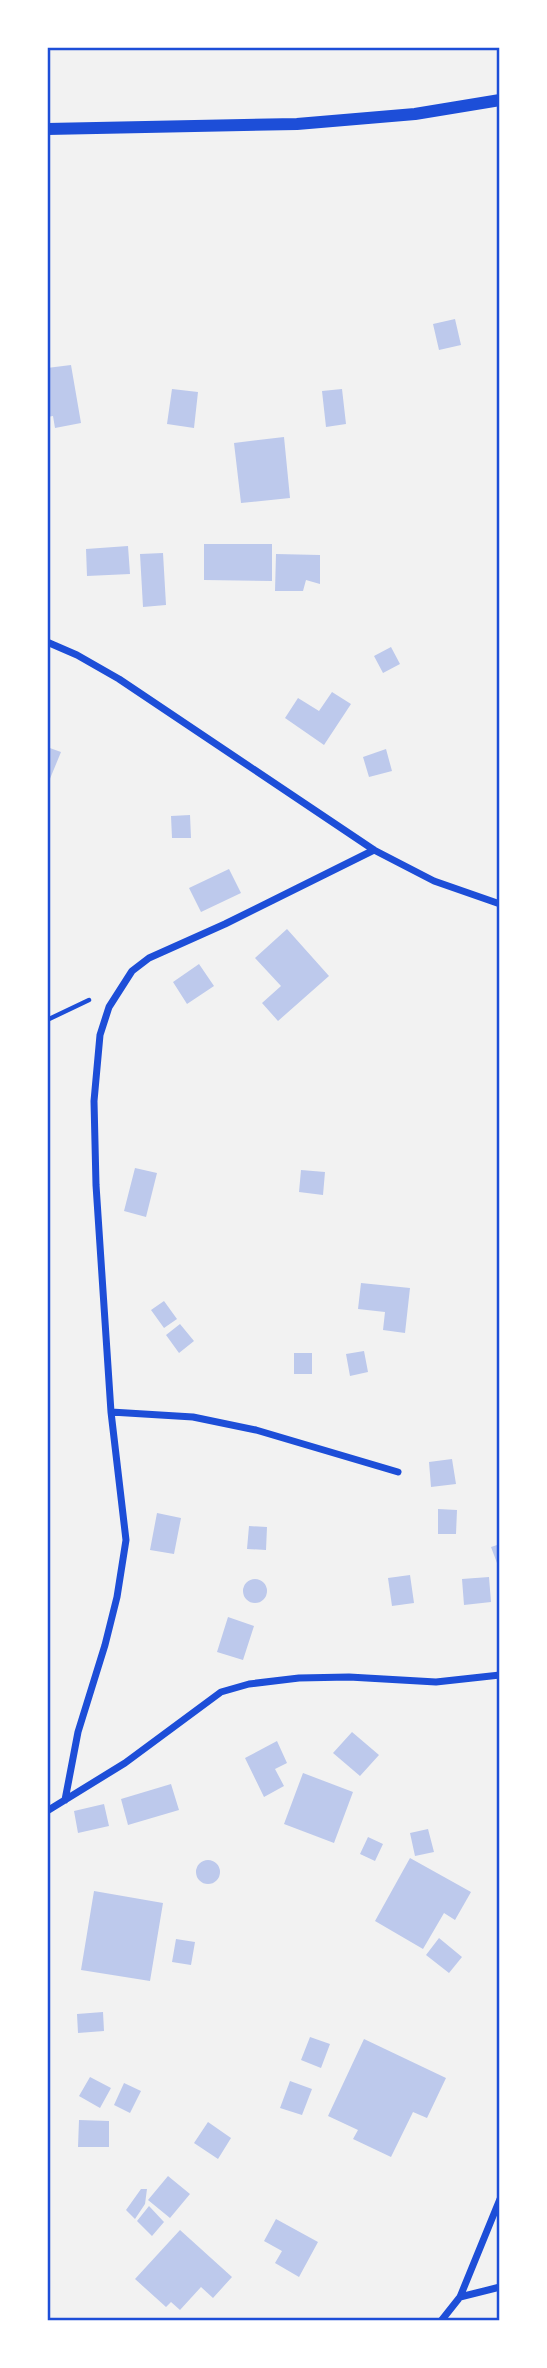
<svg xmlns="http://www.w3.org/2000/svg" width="547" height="2368" font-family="Signika,sans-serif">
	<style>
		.building { fill: #bdc9ec }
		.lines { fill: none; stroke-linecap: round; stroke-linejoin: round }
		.path { stroke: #1d4ed8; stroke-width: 4.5 }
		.minor { stroke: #1d4ed8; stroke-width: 7 }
		.tertiary { stroke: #1d4ed8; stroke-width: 12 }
		.neatline { fill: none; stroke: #1d4ed8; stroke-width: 2.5 }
	</style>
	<rect width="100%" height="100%" fill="#f2f2f2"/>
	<path class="building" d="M 455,319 L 461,345 L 439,350 L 433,324 Z
		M 71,365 L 81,423 L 55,428 L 53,416 L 47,417 L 47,368 Z
		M 172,389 L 198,392 L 194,428 L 167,424 Z
		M 342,389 L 346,424 L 326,427 L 322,391 Z
		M 284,437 L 290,498 L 241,503 L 234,443 Z
		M 204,544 L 272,544 L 272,581 L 204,580 Z
		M 128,546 L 130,574 L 87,576 L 86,549 Z
		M 163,553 L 166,605 L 143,607 L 140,554 Z
		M 276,554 L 320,555 L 320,584 L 306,580 L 303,591 L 275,591 Z
		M 391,647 L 400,664 L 383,673 L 374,656 Z
		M 332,692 L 351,704 L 324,745 L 285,718 L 298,698 L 319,711 Z
		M 47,747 L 61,752 L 47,786 Z
		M 386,749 L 392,771 L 369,777 L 363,757 Z
		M 190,815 L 191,838 L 172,838 L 171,816 Z
		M 229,869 L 241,893 L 201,912 L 189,888 Z
		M 287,929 L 329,976 L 278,1021 L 262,1003 L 281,986 L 255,958 Z
		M 199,964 L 214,986 L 187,1004 L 173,982 Z
		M 135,1168 L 157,1173 L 146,1217 L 124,1211 Z
		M 301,1170 L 325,1172 L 323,1195 L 299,1192 Z
		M 361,1283 L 410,1288 L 405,1333 L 383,1330 L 385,1312 L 358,1309 Z
		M 164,1301 L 177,1319 L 164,1328 L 151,1310 Z
		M 180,1324 L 194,1341 L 179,1353 L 166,1335 Z
		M 364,1351 L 368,1372 L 350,1376 L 346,1354 Z
		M 294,1353 L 312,1353 L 312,1374 L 294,1374 Z
		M 452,1459 L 456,1484 L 431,1487 L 429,1462 Z
		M 438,1509 L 457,1510 L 456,1534 L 438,1534 Z
		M 157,1513 L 181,1518 L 174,1554 L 150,1550 Z
		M 249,1526 L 267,1527 L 266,1550 L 247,1549 Z
		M 500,1544 L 500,1562 L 497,1563 L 491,1547 Z
		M 410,1575 L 414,1603 L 392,1606 L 388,1578 Z
		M 489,1577 L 491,1602 L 464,1605 L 462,1579 Z
		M243 1591a12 12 0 1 1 24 0a12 12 0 1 1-24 0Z
		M 228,1617 L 254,1626 L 243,1660 L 217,1652 Z
		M 352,1732 L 379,1755 L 360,1776 L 333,1753 Z
		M 277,1741 L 287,1763 L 275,1769 L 284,1786 L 264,1797 L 245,1758 Z
		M 303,1773 L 353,1792 L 334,1843 L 284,1824 Z
		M 171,1784 L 179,1810 L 128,1825 L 121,1799 Z
		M 104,1804 L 109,1826 L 78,1833 L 74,1811 Z
		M 428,1829 L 434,1852 L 415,1856 L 410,1833 Z
		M 368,1837 L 383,1844 L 375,1861 L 360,1854 Z
		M 410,1858 L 471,1892 L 455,1920 L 444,1913 L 423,1949 L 375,1921 Z
		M196 1872a12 12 0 1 1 24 0a12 12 0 1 1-24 0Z
		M 94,1891 L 163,1903 L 150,1981 L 81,1970 Z
		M 439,1938 L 462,1957 L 449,1973 L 426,1955 Z
		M 176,1939 L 195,1942 L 191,1965 L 172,1962 Z
		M 103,2012 L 104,2031 L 78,2033 L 77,2014 Z
		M 310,2037 L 330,2044 L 321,2068 L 301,2060 Z
		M 364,2039 L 446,2078 L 427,2118 L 413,2112 L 391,2157 L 353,2139 L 358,2130 L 328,2116 Z
		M 90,2077 L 111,2088 L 100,2108 L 79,2096 Z
		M 290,2081 L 312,2089 L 302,2115 L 280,2108 Z
		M 124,2083 L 141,2091 L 130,2113 L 114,2105 Z
		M 79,2120 L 109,2121 L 109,2147 L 78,2147 Z
		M 208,2122 L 231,2138 L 218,2159 L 194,2143 Z
		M 168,2176 L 190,2194 L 170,2218 L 148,2200 Z
		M 141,2189 L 147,2189 L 145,2204 L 135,2219 L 126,2210 Z
		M 149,2206 L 164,2222 L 152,2236 L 137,2221 Z
		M 276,2219 L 318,2242 L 299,2277 L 275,2263 L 282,2251 L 264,2241 Z
		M 180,2230 L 232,2277 L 213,2298 L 201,2287 L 180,2310 L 171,2302 L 166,2307 L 135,2279 Z"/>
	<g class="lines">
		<path class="path" d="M 47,1020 L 89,1000"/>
		<path class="minor" d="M 47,642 L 77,655 L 119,679 L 374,850 L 434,881 L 500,904
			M 111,1412 L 193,1417 L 256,1430 L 398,1472
			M 65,1800 L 78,1732 L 105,1645 L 117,1597 L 126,1540 L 111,1412 L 96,1185 L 94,1101 L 100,1035 L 109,1007 L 132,971 L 149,958 L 225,924 L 374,850
			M 47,1811 L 125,1763 L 221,1692 L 249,1684 L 299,1678 L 349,1677 L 436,1682 L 500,1675
			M 460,2297 L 500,2287
			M 441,2321 L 460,2297 L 500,2199"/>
		<path class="tertiary" d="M 47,129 L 297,124 L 415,114 L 500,100"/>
	</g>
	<rect width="547" height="2368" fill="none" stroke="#ffffff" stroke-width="98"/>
	<rect x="49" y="49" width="449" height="2270" class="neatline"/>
</svg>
